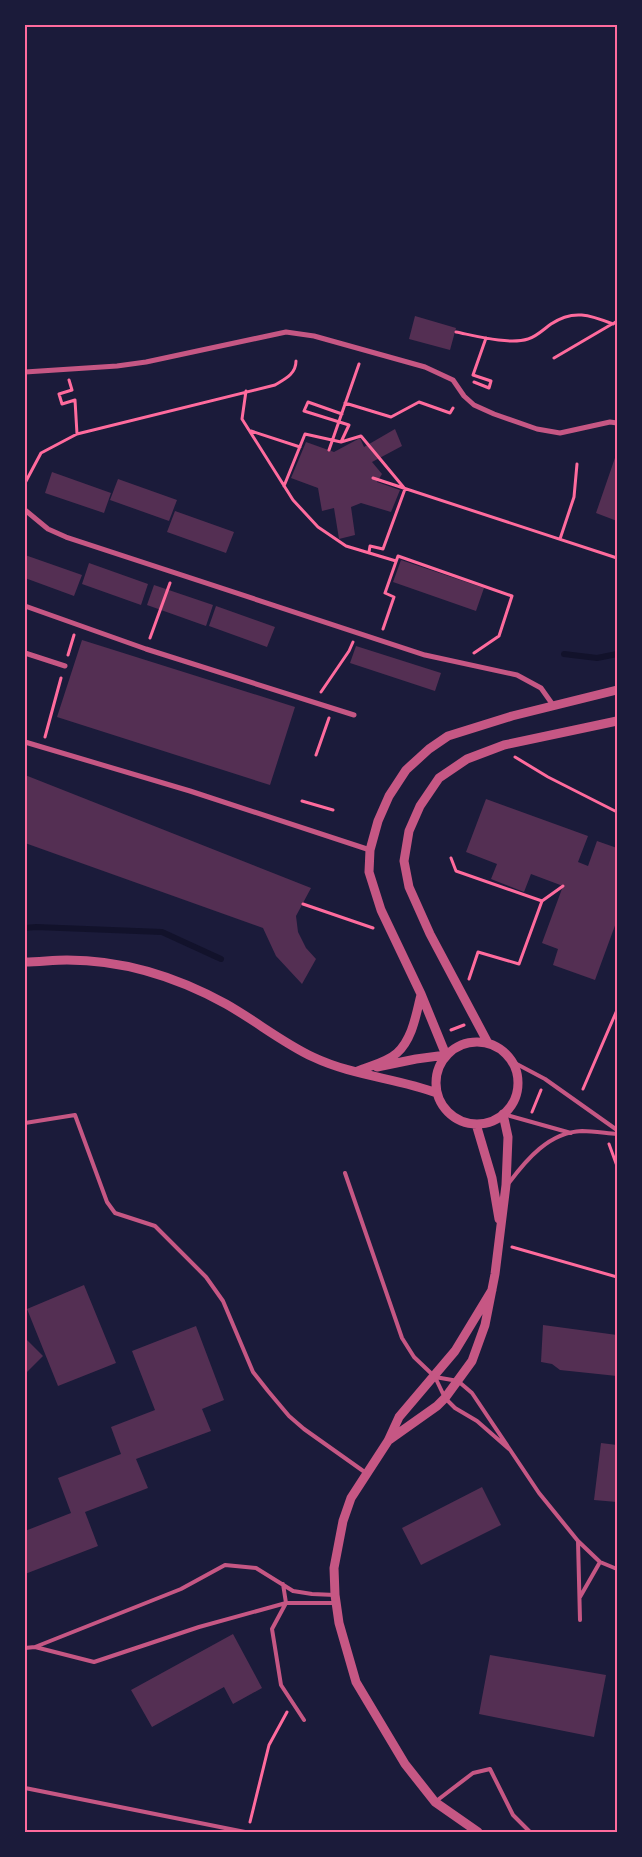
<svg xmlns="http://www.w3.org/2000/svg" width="642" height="1857" font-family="'IBM Plex Sans',sans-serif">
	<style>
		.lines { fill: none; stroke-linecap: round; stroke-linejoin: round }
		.stream { stroke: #12122b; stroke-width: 6 }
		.building { fill: #542f53 }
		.path { stroke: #ff6b9d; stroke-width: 3 }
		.service { stroke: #c65784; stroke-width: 4 }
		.minor { stroke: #c65784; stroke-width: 5 }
		.tertiary { stroke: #c65784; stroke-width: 9 }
		.neatline { fill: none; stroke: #ff6b9d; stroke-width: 2 }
	</style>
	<rect width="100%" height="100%" fill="#1b1b3a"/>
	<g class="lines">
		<path class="stream" d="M 564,654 L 597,658 L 617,654
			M 25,928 L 36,927 L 162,932 L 221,959"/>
	</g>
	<path class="building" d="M 415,316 L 456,328 L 450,350 L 409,339 Z
		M 395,429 L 402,446 L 372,462 L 382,474 L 377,482 L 400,490 L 391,512 L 361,503 L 351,507 L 355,535 L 339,539 L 334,508 L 322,511 L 318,488 L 291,478 L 306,442 L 334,452 L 360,438 L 364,447 Z
		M 617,452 L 617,521 L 596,513 Z
		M 52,472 L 111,493 L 104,513 L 45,493 Z
		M 118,479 L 177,500 L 169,521 L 110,500 Z
		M 175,511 L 234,532 L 226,553 L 167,532 Z
		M 25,555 L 82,575 L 74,596 L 25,578 Z
		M 401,560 L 484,588 L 476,611 L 393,582 Z
		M 89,563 L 148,584 L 141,605 L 82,584 Z
		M 154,585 L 213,605 L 206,626 L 147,605 Z
		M 216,606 L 275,627 L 267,647 L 209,626 Z
		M 82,640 L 295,707 L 270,785 L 57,717 Z
		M 356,646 L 441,673 L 435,691 L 350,663 Z
		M 25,775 L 311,888 L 296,916 L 298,932 L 306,948 L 316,959 L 302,984 L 276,956 L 263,928 L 25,843 Z
		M 486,799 L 588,836 L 578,862 L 588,866 L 597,841 L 617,848 L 617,920 L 595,980 L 553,965 L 558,949 L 542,943 L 563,886 L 531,874 L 524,892 L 491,879 L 497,864 L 466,852 Z
		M 84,1285 L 116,1363 L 58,1386 L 27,1309 Z
		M 543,1325 L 617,1335 L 617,1376 L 560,1370 L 552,1364 L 541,1362 Z
		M 196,1326 L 224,1400 L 202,1409 L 211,1431 L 136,1459 L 148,1488 L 85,1512 L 98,1546 L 25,1574 L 25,1531 L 71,1513 L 58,1478 L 121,1454 L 111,1427 L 155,1410 L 132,1351 Z
		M 25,1338 L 43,1356 L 25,1374 Z
		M 601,1443 L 617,1445 L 617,1502 L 594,1500 Z
		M 482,1487 L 501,1525 L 421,1565 L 402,1528 Z
		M 233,1634 L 262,1688 L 233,1704 L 224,1687 L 152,1727 L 131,1690 Z
		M 490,1655 L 606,1675 L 594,1737 L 479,1714 Z"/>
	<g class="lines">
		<path class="path" d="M 456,332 C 476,336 509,345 528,339 C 536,337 544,329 551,324 C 573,309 590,315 613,324 L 617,321
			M 554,358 L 612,324
			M 69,380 L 72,390 L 59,394 L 62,404 L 75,400 L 77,434
			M 474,382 L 489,388 L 491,381 L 473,375 L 486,338
			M 246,391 L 242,419 L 293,500 L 318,527 L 346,546 L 396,561
			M 345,403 L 391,417 L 419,402 L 450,413 L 453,408
			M 251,431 L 300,447
			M 341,442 L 349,425 L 304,411 L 308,402 L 342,414
			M 329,450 L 359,364
			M 373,478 L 617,558
			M 25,483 L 41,453 L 77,434 L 275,385 C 285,379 296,374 296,361
			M 284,486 L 305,434 L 341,442 L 361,436 L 405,489 L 383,549 L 370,546 L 369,552
			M 560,539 L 574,497 L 577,464
			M 383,629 L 394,597 L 385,593 L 398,556 L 512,596 L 499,636 L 474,653
			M 150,638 L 170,583
			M 68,655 L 74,635
			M 321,692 L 349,651 L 353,642
			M 45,737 L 61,678
			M 316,755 L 329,718
			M 515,757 L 548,777 L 617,812
			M 302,801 L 333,810
			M 451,858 L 456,871 L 542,901 L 519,964 L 478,952 L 469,979
			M 542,901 L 563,886
			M 303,904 L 373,928
			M 451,1030 L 464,1025
			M 583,1089 L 617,1010
			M 532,1112 L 541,1090
			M 609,1144 L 617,1166
			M 512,1247 L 617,1277
			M 250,1822 L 269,1745 L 287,1712"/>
		<path class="service" d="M 511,1061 L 545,1079 L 617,1130
			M 503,1114 L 571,1133
			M 25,1123 L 75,1115 L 107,1202 L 115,1213 L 155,1226 L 206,1277 L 223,1301 L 253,1372 L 268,1391 L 289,1416 L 304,1429 L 366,1473
			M 345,1173 L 402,1338 L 414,1357 L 435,1377 L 445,1398 L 455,1408 L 477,1421 L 509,1449
			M 508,1184 C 526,1160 549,1132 582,1131 C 593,1131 605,1133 617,1134
			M 435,1377 L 458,1381 L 472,1393 L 539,1493 L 578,1541 L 600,1562 L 617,1569
			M 578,1541 L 580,1620
			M 283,1584 L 286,1603 L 272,1629 L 281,1685 L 304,1720
			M 580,1597 L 600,1562
			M 35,1647 L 94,1662 L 199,1627 L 286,1603 L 334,1603
			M 25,1648 L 35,1647 L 181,1589 L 225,1565 L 256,1568 L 293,1591 L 312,1594 L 335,1595
			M 25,1788 L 245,1832
			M 435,1802 L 473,1773 L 490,1769 L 513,1815 L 530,1832"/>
		<path class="minor" d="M 25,372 L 117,366 L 146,362 L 286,332 L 314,336 L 425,367 L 453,380 L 464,396 L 474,405 L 494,414 L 537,429 L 560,433 L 610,422 L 617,423
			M 25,510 L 48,529 L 66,537 L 425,655 L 517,675 L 541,688 L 553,705
			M 25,606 L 146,649 L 354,715
			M 25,653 L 65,666
			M 25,742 L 190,791 L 370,850"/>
		<path class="tertiary" d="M 25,962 C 39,962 53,960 67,960 C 124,960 177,977 226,1004 C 256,1021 283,1043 313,1057 C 353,1076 397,1078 437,1093
			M436 1083a41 41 0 1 1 82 0a41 41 0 1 1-82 0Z
			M 488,1043 L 430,934 L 409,887 L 404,861 L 409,831 L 420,806 L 439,778 L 467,759 L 504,745 L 617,721
			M 446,1055 L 421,994 L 381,910 L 369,872 L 370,850 L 378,821 L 389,796 L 406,770 L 429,749 L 448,736 L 512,716 L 617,690
			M 377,1067 L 416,1059 L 446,1055
			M 358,1071 C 370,1066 387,1062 397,1053 C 413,1038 416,1014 421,995
			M 476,1124 L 492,1178 L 499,1219
			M 389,1440 L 437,1406 L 445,1398 L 472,1361 L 485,1325 L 495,1274 L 506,1185 L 508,1137 L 503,1114
			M 478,1832 L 435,1802 L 405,1764 L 356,1682 L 339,1623 L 335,1595 L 334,1568 L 343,1521 L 351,1498 L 388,1441 L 399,1417 L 455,1351 L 492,1290"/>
	</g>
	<rect width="642" height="1857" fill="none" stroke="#1b1b3a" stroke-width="52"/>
	<rect x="26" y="26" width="590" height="1805" class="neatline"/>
</svg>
